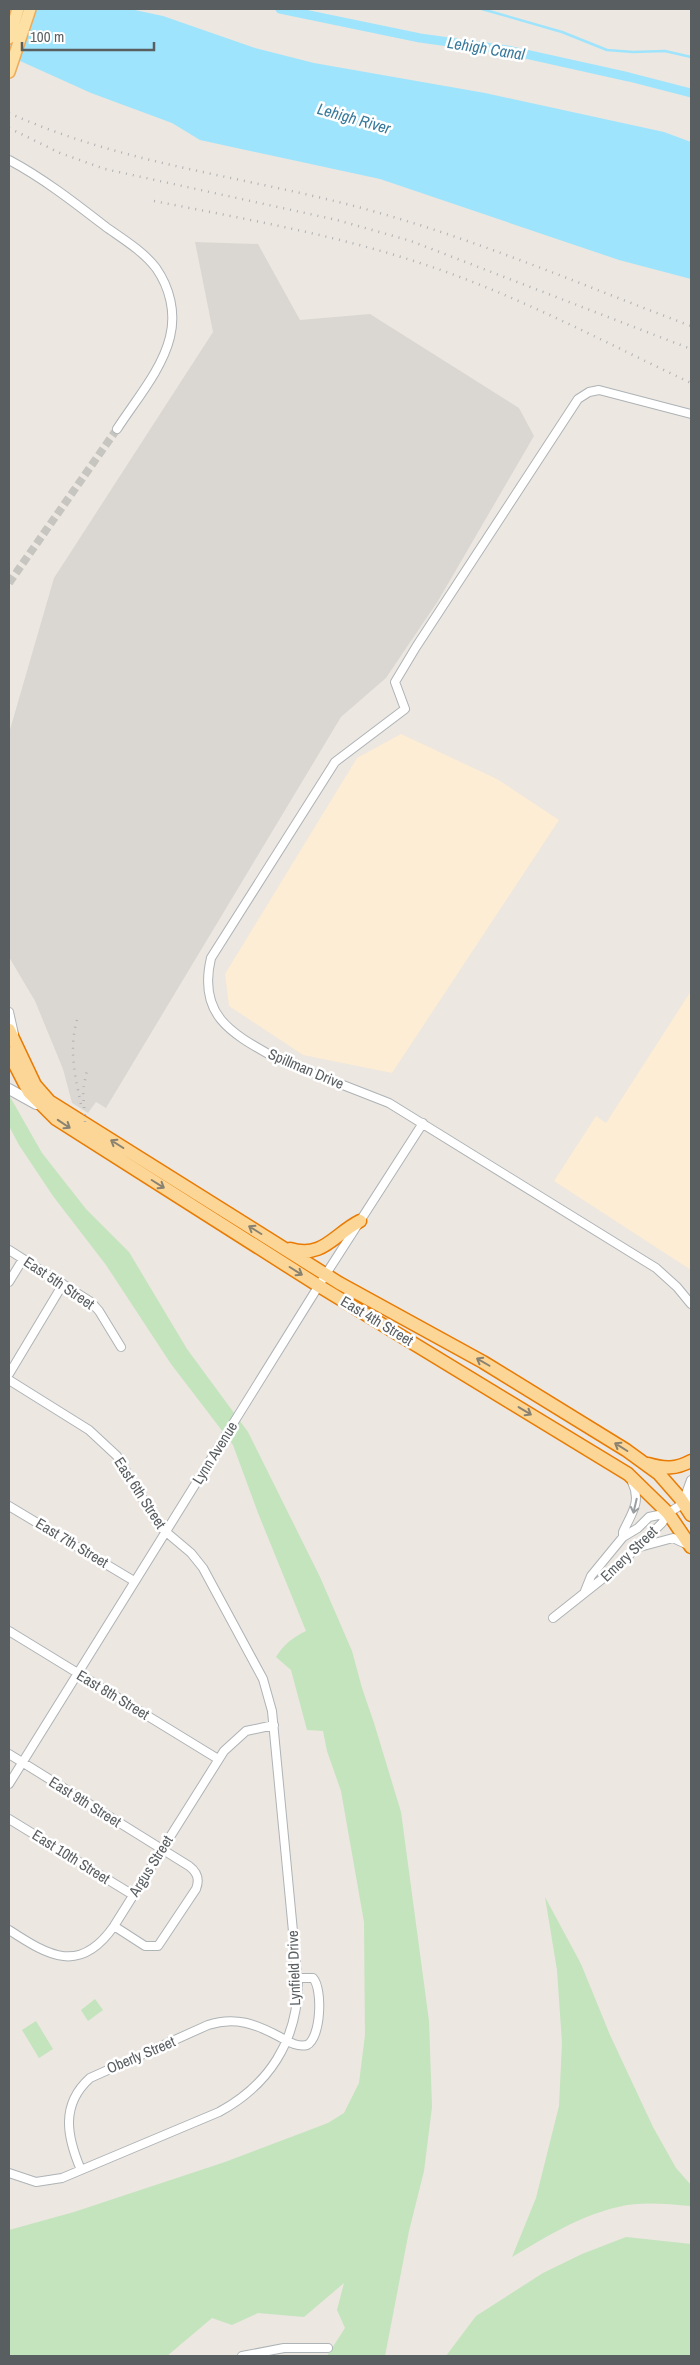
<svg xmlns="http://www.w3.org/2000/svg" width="700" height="2365" font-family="'Archivo Narrow',sans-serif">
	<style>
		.commercial { fill: #fdedd4 }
		.industrial { fill: #dad7d3 }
		.green { fill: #c3e4bd }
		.water { fill: #9fe4fd }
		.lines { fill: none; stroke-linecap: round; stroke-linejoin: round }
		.stream { stroke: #9fe4fd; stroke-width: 2.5 }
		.canal { stroke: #9fe4fd; stroke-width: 9 }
		.minor-tunnel { stroke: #c7c5c0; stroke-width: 8; stroke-dasharray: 8 4; stroke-linecap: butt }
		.minor-casing { stroke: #aeb3b6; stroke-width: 10 }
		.secondary-casing { stroke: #adb2b6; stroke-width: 12 }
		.primary-casing { stroke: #eeab57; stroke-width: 14 }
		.trunk-casing { stroke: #e87b04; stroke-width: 15 }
		.minor { stroke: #fff; stroke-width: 8 }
		.secondary { stroke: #fff; stroke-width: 10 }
		.primary { stroke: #fde0a4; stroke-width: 11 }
		.trunk { stroke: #fcd696; stroke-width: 12 }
		.rail { stroke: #b0b1b1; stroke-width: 2.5; stroke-dasharray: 1 6; stroke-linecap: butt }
		.oneway { stroke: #8a8271 }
		.oneway2 { stroke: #9b9ea0 }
		.labels { text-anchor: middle; stroke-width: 5; stroke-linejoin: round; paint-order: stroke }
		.street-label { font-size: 15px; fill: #595e61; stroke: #fff }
		.water-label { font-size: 16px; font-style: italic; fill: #397a9c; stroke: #fff }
	</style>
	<rect width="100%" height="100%" fill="#ece7e0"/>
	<path class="commercial" d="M 401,734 L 497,779 L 559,820 L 392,1073 L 303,1055 L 229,1006 L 225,974 L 357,758 Z
		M 691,991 L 691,1270 L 554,1181 L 596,1116 L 606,1123 Z"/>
	<path class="industrial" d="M 195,242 L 258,244 L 300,320 L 370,314 L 519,408 L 534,436 L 438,601 L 386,678 L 341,717 L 106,1108 L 96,1102 L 88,1113 L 72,1103 L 63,1069 L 35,1001 L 9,957 L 9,733 L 54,578 L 213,332 Z"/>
	<path class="green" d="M 9,1095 L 42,1153 L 86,1209 L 129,1252 L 187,1349 L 248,1432 L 320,1577 L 352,1651 L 362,1688 L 374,1723 L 401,1812 L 429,2021 L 432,2107 L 424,2171 L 409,2231 L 385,2356 L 327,2356 L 345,2328 L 337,2310 L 344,2283 L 304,2317 L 258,2313 L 232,2325 L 212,2318 L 167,2356 L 9,2356 L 9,2230 L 74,2212 L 225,2162 L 328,2123 L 344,2113 L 359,2083 L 365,2035 L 364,1922 L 341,1791 L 327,1751 L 323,1731 L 307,1730 L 291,1670 L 276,1657 C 284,1644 292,1638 306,1631 L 258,1513 L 233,1445 L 171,1364 L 106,1265 L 53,1196 L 19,1145 L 9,1126 Z
		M 545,1897 L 581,1964 L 610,2035 L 653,2127 L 676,2168 L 691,2185 L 691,2206 C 667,2204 641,2201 618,2207 C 579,2216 546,2237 512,2257 L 536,2198 L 559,2106 L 562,2043 L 557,1970 Z
		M 95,1999 L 103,2010 L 88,2021 L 81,2010 Z
		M 36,2021 L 53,2049 L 39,2058 L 22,2030 Z
		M 626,2237 L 691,2244 L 691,2356 L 446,2356 L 476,2316 L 543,2273 L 582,2254 Z"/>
	<path class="water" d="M 9,9 L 130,9 L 163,16 L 255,48 L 314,63 L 485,93 L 664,132 L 691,142 L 691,279 L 619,260 L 380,179 L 200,140 L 172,123 L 91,93 L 9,56 Z"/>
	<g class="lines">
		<path class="stream" d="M 482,9 L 562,32 L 607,50 L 633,52 L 665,51 L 691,57"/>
		<path class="canal" d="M 280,9 L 420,38 L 507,50 L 629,77 L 691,93"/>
		<path class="minor-tunnel" d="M 9,583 L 117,429"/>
		<defs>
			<path id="minor" d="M 9,160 C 43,178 75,203 106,227 C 123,239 143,251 156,268 C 170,288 176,313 170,337 C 162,370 135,401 117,429
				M 691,414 L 599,390 L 589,392 L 578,399 L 416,647 L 395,682 L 405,709 L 335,762 L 211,958 C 197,1017 233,1034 279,1060 L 389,1103 L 656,1268 L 677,1287 L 691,1304
				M 9,1012 L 14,1034
				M 9,1250 L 91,1302 L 99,1311 L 121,1347
				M 9,1282 L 23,1259
				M 9,1374 L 63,1284
				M 9,1380 L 89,1430 L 117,1456 L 159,1526 L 191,1553 L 203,1568 L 263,1679 L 272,1711 L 298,1984 C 297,2041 269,2085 219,2112 L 62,2178 L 36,2182 L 9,2173
				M 683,1502 L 691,1480
				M 9,1506 L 134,1581
				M 623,1537 L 623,1532 C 631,1514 642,1502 632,1482
				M 636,1548 L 673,1538 L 686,1544
				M 585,1591 L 591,1576 L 623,1537 L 638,1528 L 649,1517 L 668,1513 L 691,1499
				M 553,1618 L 616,1568 L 662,1523 L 668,1513
				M 9,1631 L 218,1759
				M 9,1754 L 189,1866 C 197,1872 200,1879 196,1889 L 158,1946 L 145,1946 L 114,1926
				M 9,1784 L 326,1274 L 423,1123
				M 9,1819 L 133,1895
				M 9,1930 C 49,1956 80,1975 114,1926 L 224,1751 L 246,1731 L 274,1725
				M 81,2170 C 67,2137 60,2105 90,2078 L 208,2025 C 235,2016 256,2024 280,2037 C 289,2042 297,2047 307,2045 C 321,2038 323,1989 313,1978 L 297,1978
				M 242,2356 L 284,2348 L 328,2348"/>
			<path id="secondary" d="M 9,1089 L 36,1104"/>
			<path id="primary" d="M 9,38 L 18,9
				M 9,72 L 30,9"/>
			<path id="trunk" d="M 9,1030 L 35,1085 L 49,1101 L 339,1283 L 483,1362 L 626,1450 L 659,1474 L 680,1498 L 691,1515
				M 9,1053 L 29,1092 L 56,1119 L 319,1286 L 628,1474 L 668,1513 L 691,1547
				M 290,1249 C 323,1259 334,1234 360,1221
				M 648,1464 C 665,1469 676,1469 691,1461"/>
		</defs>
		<use href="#minor" class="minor-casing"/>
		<use href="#secondary" class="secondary-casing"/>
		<use href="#primary" class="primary-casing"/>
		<use href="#trunk" class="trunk-casing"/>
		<use href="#minor" class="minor"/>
		<use href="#secondary" class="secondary"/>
		<use href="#primary" class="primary"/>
		<use href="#trunk" class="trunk"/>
		<path class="rail" d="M 9,113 C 126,166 253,177 376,212 C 483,242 587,287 691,326
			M 9,128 L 60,153 L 105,169 L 337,220 L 411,241 L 691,349
			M 154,201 C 245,219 337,235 426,265 C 517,295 604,342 691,383
			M 77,1020 C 68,1051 76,1079 82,1110
			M 85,1122 L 83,1090 L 87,1070"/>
	</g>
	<defs><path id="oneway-shaft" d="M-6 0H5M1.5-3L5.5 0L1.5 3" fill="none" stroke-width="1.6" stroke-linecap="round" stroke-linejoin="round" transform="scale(1.25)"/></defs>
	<g class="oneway">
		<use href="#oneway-shaft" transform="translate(64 1124) rotate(34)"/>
		<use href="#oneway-shaft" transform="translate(117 1144) rotate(-148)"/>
		<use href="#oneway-shaft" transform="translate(158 1184) rotate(32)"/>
		<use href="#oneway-shaft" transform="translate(255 1230) rotate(-148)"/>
		<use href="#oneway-shaft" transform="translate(296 1271) rotate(32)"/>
		<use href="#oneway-shaft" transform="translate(483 1362) rotate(-150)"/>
		<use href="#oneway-shaft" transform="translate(525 1411) rotate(31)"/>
		<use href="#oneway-shaft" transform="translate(621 1447) rotate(-148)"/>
	</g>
	<use class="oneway2" href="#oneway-shaft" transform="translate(635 1506) rotate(103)"/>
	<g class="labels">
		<g class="street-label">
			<text transform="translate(306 1069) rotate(23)" y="5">Spillman Drive</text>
			<text transform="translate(59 1283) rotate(34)" y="5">East 5th Street</text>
			<text transform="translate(377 1321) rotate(31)" y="5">East 4th Street</text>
			<text transform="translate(215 1453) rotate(-58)" y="5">Lynn Avenue</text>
			<text transform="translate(140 1493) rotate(57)" y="5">East 6th Street</text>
			<text transform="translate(72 1543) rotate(31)" y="5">East 7th Street</text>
			<text transform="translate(629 1554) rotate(-44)" y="5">Emery Street</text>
			<text transform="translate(113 1695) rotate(31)" y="5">East 8th Street</text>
			<text transform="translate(85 1802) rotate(32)" y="5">East 9th Street</text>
			<text transform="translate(71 1857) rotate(32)" y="5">East 10th Street</text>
			<text transform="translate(151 1866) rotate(-58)" y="5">Argus Street</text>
			<text transform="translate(294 1968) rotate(-92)" y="5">Lynfield Drive</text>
			<text transform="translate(141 2055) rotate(-23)" y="5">Oberly Street</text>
		</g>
		<g class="water-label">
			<text transform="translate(486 48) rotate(9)" y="6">Lehigh Canal</text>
			<text transform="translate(354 118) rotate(16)" y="6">Lehigh River</text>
		</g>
	</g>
	<rect width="700" height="2365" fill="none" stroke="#595e61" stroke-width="20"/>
	<path d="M22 42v8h132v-8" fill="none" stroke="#595e61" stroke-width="2.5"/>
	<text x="30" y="42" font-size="15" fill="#595e61" stroke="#ffffff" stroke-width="4" paint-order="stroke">100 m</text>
</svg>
